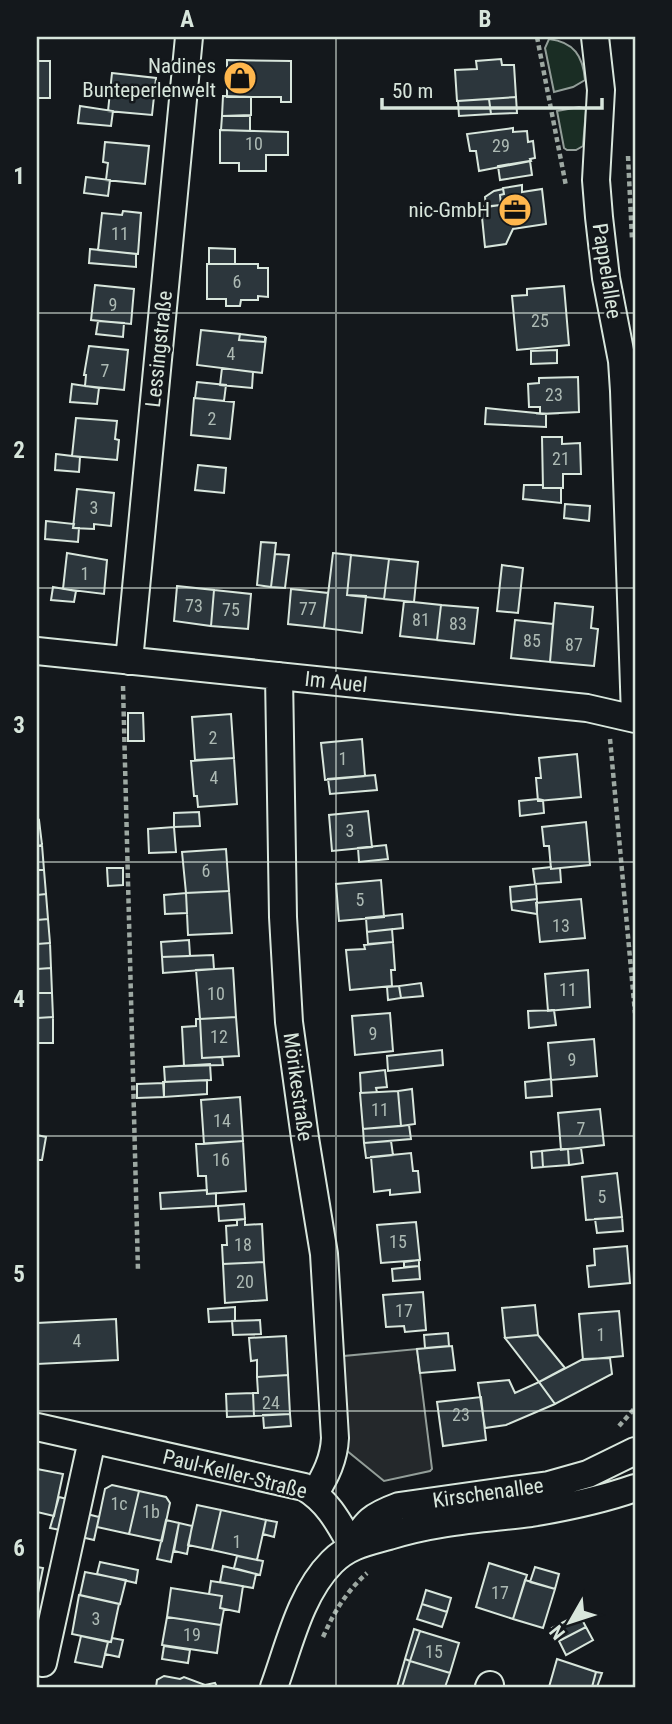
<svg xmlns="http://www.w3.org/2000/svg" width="672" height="1724" font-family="'Roboto Condensed',sans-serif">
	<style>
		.green { fill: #1a2d24; stroke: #939e99; stroke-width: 2 }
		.parking { fill: #24282b; stroke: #939e99; stroke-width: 2 }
		.building { fill: #2c363c; stroke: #d8e6dc; stroke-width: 2 }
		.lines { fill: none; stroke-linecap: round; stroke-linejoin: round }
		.street-casing { stroke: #d8e6dc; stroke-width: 30 }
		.path { stroke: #9da8a2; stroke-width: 4.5; stroke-dasharray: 5 3.5; stroke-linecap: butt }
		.street { stroke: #14181c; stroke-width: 26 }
		.grid { fill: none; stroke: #d8e6dc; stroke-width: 2; stroke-opacity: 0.55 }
		.labels { text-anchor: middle; stroke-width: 5; stroke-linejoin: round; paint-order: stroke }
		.number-label { font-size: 18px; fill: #adbab4 }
		.poi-label { font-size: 21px; fill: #d8e6dc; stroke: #14181c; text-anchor: end }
		.street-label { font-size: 21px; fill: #d8e6dc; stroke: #14181c }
		.neatline { fill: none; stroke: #d8e6dc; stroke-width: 2.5 }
		.grid-label { font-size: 23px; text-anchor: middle; font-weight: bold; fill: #d8e6dc }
	</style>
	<rect width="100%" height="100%" fill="#14181c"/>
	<path class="green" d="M 549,39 C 574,42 583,56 585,80 L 573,87 L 554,92 L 545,48 Z
		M 579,107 L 586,109 L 583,146 L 576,150 L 567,150 L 564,148 L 557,111 Z"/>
	<path class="parking" d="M 417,1349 L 432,1469 L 430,1471 L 384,1481 L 346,1450 L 344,1356 Z"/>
	<path class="building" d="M 501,59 L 502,65 L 514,65 L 516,97 L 457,101 L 455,70 L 477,69 L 476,61 Z
		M 227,60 L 291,61 L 291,102 L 281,102 L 281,97 L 227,97 Z
		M 37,61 L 50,61 L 50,98 L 37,98 Z
		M 112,73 L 156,78 L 152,115 L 108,111 Z
		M 223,96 L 251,97 L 251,115 L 222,116 Z
		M 516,97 L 517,113 L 491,114 L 489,99 Z
		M 489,99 L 491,114 L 459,116 L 458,101 Z
		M 80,106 L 113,111 L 111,126 L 78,123 Z
		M 222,116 L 250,116 L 250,131 L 221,130 Z
		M 513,128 L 513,132 L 527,131 L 528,142 L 533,141 L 535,158 L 530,159 L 531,161 L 479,171 L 476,151 L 470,151 L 467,134 Z
		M 220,130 L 288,132 L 288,155 L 266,155 L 266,171 L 239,171 L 239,163 L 220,163 Z
		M 105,142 L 149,146 L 145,184 L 106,180 L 108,163 L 103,162 Z
		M 530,161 L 532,175 L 500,180 L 498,166 Z
		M 86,177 L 110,180 L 108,196 L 84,193 Z
		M 522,185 L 522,192 L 542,189 L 546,224 L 513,229 L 506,244 L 485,247 L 481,207 L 501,205 L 500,195 L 504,194 L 503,188 Z
		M 503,189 L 504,194 L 500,195 L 501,205 L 486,207 L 485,197 L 494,191 Z
		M 123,211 L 141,213 L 138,254 L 98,250 L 102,213 L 122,215 Z
		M 209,248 L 235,249 L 235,264 L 209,264 Z
		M 90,249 L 136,254 L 136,267 L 89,263 Z
		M 207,264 L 258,264 L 258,268 L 268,268 L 268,297 L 258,296 L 258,300 L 241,300 L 240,306 L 226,306 L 226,299 L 207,299 Z
		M 95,285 L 134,289 L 131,324 L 91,320 Z
		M 564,286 L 569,345 L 517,350 L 512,296 L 527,295 L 527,289 Z
		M 98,321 L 124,323 L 123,337 L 96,334 Z
		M 201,330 L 240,334 L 239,340 L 265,342 L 266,337 L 262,373 L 197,365 Z
		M 240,334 L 265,337 L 265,342 L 239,340 Z
		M 89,346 L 128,350 L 124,390 L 85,386 L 86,375 L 84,375 Z
		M 557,350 L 557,363 L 531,364 L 531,351 Z
		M 222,368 L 253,372 L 252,388 L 220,385 Z
		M 578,377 L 579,412 L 540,414 L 540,407 L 529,407 L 528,384 L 539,383 L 539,378 Z
		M 197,382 L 226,385 L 224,401 L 195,398 Z
		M 72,384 L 99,388 L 97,404 L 70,402 Z
		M 194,398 L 234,402 L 230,439 L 191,435 Z
		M 486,408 L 546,414 L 546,427 L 485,424 Z
		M 76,418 L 117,421 L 115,439 L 119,440 L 117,460 L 72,456 Z
		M 542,437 L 562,437 L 562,444 L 580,443 L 581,474 L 563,474 L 563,488 L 543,488 Z
		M 56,454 L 80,457 L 79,472 L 55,470 Z
		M 198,465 L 226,468 L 224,493 L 195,490 Z
		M 524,485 L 543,485 L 543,488 L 561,488 L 561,503 L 523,499 Z
		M 77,489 L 114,493 L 111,526 L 94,524 L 94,529 L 73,528 Z
		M 565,504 L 590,506 L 589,521 L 564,518 Z
		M 46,521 L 74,524 L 73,528 L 79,528 L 78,542 L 45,539 Z
		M 261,542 L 276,543 L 271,587 L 257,585 Z
		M 67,553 L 107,560 L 104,594 L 63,589 Z
		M 333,553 L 351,555 L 347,595 L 366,596 L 362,633 L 324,628 Z
		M 275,554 L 289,555 L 285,588 L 271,587 Z
		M 351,555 L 389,559 L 384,599 L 347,595 Z
		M 389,559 L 418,562 L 414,602 L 384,599 Z
		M 502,565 L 523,568 L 518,613 L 497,611 Z
		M 177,586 L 214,590 L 211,626 L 174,621 Z
		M 53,587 L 76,591 L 74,602 L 51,600 Z
		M 291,589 L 328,593 L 324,628 L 288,624 Z
		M 214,590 L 251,594 L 248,629 L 211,626 Z
		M 404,601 L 441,605 L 437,640 L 400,636 Z
		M 555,603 L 593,607 L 591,628 L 598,629 L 594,666 L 550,662 Z
		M 441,605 L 478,608 L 474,644 L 437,640 Z
		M 515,620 L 553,624 L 550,662 L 511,658 Z
		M 128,713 L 143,713 L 144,741 L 128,741 Z
		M 231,714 L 234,758 L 195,760 L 192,717 Z
		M 362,739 L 365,776 L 325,780 L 321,743 Z
		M 577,754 L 581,797 L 538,801 L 536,778 L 541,778 L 539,758 Z
		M 234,758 L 237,804 L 198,807 L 197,796 L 194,796 L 191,761 Z
		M 375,775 L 377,790 L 330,794 L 328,779 Z
		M 538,799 L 543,800 L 544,813 L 520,816 L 519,801 Z
		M 368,811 L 372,847 L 332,851 L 329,815 Z
		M 199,812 L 200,826 L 174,827 L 174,813 Z
		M 39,820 L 42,845 L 37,846 L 37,821 Z
		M 586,822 L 590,865 L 551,869 L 549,846 L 544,846 L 542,827 Z
		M 174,827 L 176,852 L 149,853 L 148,829 Z
		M 42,845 L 44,870 L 37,870 L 37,846 Z
		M 386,845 L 388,859 L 359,862 L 358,848 Z
		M 226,849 L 229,891 L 186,893 L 182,852 Z
		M 551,867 L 551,869 L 560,868 L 561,882 L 535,884 L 533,869 Z
		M 107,868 L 123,868 L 123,885 L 108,886 Z
		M 37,870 L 44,870 L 46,894 L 37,895 Z
		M 381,880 L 384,917 L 339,921 L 336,884 Z
		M 536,884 L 537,899 L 511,902 L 510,887 Z
		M 229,891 L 232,933 L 188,935 L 186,893 Z
		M 186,893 L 187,913 L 165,914 L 164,895 Z
		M 46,894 L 48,919 L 37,920 L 37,895 Z
		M 537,899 L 537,914 L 512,910 L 511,902 Z
		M 581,899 L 585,938 L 540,942 L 536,903 Z
		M 402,914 L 403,928 L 367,932 L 366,918 Z
		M 48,919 L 50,943 L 37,944 L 37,920 Z
		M 392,929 L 393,942 L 368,944 L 367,932 Z
		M 189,940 L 190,956 L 162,957 L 161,942 Z
		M 393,942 L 395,970 L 391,970 L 392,986 L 350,990 L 346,950 L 365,949 L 364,945 Z
		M 50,943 L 51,968 L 37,969 L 37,944 Z
		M 213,955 L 214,969 L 163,973 L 162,957 Z
		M 51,968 L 52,993 L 37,993 L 37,969 Z
		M 233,968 L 236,1017 L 200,1019 L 196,970 Z
		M 588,970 L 590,1007 L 548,1011 L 545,974 Z
		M 421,983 L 423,996 L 401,998 L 399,986 Z
		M 399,986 L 401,998 L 388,1000 L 387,987 Z
		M 37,993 L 52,993 L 53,1017 L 37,1018 Z
		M 554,1010 L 556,1025 L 529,1028 L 528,1011 Z
		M 390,1013 L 393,1051 L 355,1055 L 352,1016 Z
		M 53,1017 L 53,1043 L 37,1043 L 37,1018 Z
		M 236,1017 L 239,1056 L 202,1058 L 200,1019 Z
		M 196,1019 L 200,1019 L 202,1058 L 222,1057 L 223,1065 L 184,1066 L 182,1027 L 196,1026 Z
		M 594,1039 L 597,1076 L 551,1080 L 548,1043 Z
		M 442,1050 L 443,1065 L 388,1071 L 387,1056 Z
		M 210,1064 L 211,1080 L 165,1082 L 164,1067 Z
		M 385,1070 L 387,1087 L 376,1088 L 377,1092 L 361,1093 L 360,1073 Z
		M 551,1079 L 552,1096 L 526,1098 L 525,1082 Z
		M 207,1080 L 207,1094 L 164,1097 L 163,1082 Z
		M 164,1083 L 164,1097 L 137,1098 L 137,1084 Z
		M 412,1089 L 415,1124 L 401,1126 L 398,1091 Z
		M 398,1091 L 401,1126 L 363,1129 L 360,1093 Z
		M 240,1097 L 243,1141 L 204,1144 L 201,1100 Z
		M 600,1109 L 604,1145 L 561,1150 L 558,1113 Z
		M 409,1125 L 411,1139 L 364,1143 L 363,1129 Z
		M 37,1135 L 46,1137 L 42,1160 L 37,1160 Z
		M 243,1141 L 246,1191 L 207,1194 L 206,1176 L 198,1176 L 196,1144 Z
		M 391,1141 L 393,1155 L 366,1158 L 364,1143 Z
		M 581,1148 L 583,1163 L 569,1165 L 568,1149 Z
		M 561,1149 L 568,1149 L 569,1165 L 543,1167 L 542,1151 Z
		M 542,1151 L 543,1167 L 532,1168 L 531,1152 Z
		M 411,1153 L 413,1171 L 418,1171 L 420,1192 L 390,1195 L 390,1190 L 374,1192 L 371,1157 Z
		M 617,1173 L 622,1217 L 586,1220 L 582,1177 Z
		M 207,1190 L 207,1194 L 216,1193 L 216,1206 L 161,1209 L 160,1193 Z
		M 244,1204 L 245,1219 L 219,1221 L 218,1206 Z
		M 622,1217 L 623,1231 L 597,1233 L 595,1219 Z
		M 245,1219 L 245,1225 L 262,1224 L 264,1262 L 223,1264 L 222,1245 L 227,1245 L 226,1226 L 237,1225 L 237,1220 Z
		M 416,1222 L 420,1260 L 381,1263 L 377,1225 Z
		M 627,1246 L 630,1283 L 589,1287 L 587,1266 L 595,1265 L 594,1249 Z
		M 419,1260 L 419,1266 L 404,1267 L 404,1262 Z
		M 264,1262 L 267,1300 L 225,1303 L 223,1264 Z
		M 419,1266 L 420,1279 L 393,1281 L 392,1269 Z
		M 423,1292 L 426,1330 L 405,1332 L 404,1326 L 386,1327 L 383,1295 Z
		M 535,1305 L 538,1335 L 505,1338 L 502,1308 Z
		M 235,1307 L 235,1321 L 209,1322 L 208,1309 Z
		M 619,1311 L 623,1356 L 583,1360 L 579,1314 Z
		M 116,1319 L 118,1360 L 37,1364 L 37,1323 Z
		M 260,1320 L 261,1334 L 233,1335 L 232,1321 Z
		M 448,1333 L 449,1346 L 425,1348 L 424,1335 Z
		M 538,1335 L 565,1368 L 539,1382 L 505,1338 Z
		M 286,1336 L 288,1375 L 257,1377 L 257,1360 L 251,1361 L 249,1338 Z
		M 452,1346 L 455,1370 L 420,1373 L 417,1349 Z
		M 610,1358 L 612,1374 L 555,1404 L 539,1382 L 583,1359 Z
		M 288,1375 L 290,1414 L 254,1416 L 253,1393 L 258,1393 L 257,1377 Z
		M 509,1380 L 515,1393 L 539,1382 L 555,1404 L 506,1425 L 485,1428 L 478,1383 Z
		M 253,1393 L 254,1416 L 227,1417 L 226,1394 Z
		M 481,1397 L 486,1440 L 443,1446 L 437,1402 Z
		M 290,1414 L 291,1426 L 264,1428 L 263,1415 Z
		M 37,1469 L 63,1474 L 54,1516 L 37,1512 Z
		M 112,1485 L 139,1491 L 129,1534 L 97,1527 L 105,1489 Z
		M 139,1491 L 166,1497 L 170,1503 L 162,1541 L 129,1534 Z
		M 59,1497 L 71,1500 L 65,1531 L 50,1528 Z
		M 197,1505 L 221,1510 L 212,1550 L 188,1545 Z
		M 221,1510 L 266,1520 L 257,1560 L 212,1550 Z
		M 87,1514 L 99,1517 L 94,1540 L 81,1537 Z
		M 166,1520 L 179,1523 L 171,1562 L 157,1559 Z
		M 266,1520 L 277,1522 L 274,1537 L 263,1534 Z
		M 179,1523 L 192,1526 L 187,1554 L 174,1551 Z
		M 237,1556 L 263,1561 L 260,1575 L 234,1568 Z
		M 100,1562 L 138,1570 L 136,1583 L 97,1574 Z
		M 489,1563 L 527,1575 L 513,1619 L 476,1607 Z
		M 223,1566 L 256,1574 L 253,1588 L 220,1582 Z
		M 37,1567 L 43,1568 L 37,1598 Z
		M 535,1567 L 559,1574 L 555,1589 L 530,1582 Z
		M 85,1572 L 126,1580 L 120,1604 L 80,1595 Z
		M 525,1580 L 555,1589 L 543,1628 L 513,1619 Z
		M 211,1581 L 243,1586 L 239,1612 L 220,1608 L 222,1596 L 209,1594 Z
		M 171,1588 L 222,1596 L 220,1608 L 224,1609 L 221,1625 L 167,1617 Z
		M 426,1590 L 451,1598 L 447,1612 L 422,1604 Z
		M 79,1595 L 119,1604 L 111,1642 L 72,1634 Z
		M 422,1604 L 447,1612 L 442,1627 L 417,1619 Z
		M 579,1614 L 586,1627 L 559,1641 L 552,1628 Z
		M 167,1617 L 221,1625 L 217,1653 L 162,1645 Z
		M 586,1627 L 593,1640 L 566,1655 L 559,1641 Z
		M 414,1629 L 420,1631 L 410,1661 L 405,1659 Z
		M 420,1631 L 459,1643 L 450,1673 L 410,1661 Z
		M 81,1636 L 108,1642 L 102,1667 L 75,1662 Z
		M 112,1638 L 123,1640 L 119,1657 L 105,1654 L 108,1642 L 111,1642 Z
		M 164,1646 L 190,1650 L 188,1663 L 162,1659 Z
		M 405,1659 L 410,1661 L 402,1687 L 397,1687 Z
		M 557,1659 L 596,1672 L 592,1687 L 549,1687 Z
		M 410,1661 L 450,1673 L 445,1687 L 402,1687 Z
		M 596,1672 L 602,1673 L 597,1687 L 592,1687 Z
		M 164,1676 L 180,1679 L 184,1677 L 205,1685 L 215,1683 L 217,1687 L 156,1687 L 157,1680 Z"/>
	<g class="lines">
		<defs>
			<path id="street" d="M 595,37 L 601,90 L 596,180 L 599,217 L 606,278 L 622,361 L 624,391 L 635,716
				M 37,651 L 587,708 L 635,719
				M 129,661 L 189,37
				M 279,676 L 283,917 L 289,1022 L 305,1138 L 324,1254 L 335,1438 C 334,1459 326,1475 315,1493
				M 37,1427 L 304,1487 C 328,1501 339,1523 352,1546
				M 352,1546 C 366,1521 372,1516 399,1506 L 549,1485 L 588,1474 L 635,1451
				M 43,1663 L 92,1440
				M 274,1687 C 289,1646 300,1594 332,1562 C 349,1545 368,1542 389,1536 C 437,1521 482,1519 531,1513 C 567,1507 601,1500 635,1488
				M 489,1687 L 490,1685"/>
		</defs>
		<use href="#street" class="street-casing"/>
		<path class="path" d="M 537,37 L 566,186
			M 628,156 L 632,239
			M 123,686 L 138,1271
			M 610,739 L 635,1013
			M 619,1426 L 635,1408
			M 323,1637 C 334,1612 346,1592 367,1573"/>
		<use href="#street" class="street"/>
	</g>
	<path class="grid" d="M 336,37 L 336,1687M 37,313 L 635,313M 37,588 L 635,588M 37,862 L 635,862M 37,1136 L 635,1136M 37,1411 L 635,1411"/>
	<defs>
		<symbol id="shop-disc" viewBox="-11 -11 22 22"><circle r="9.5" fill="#ffb74d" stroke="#14181c"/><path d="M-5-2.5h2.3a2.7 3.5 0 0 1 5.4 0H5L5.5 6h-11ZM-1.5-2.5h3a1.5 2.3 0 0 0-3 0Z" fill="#111"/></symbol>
		<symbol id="office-disc" viewBox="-11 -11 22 22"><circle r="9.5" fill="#ffb74d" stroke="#14181c"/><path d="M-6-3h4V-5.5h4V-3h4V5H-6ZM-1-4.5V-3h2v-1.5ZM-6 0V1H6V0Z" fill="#111"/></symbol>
	</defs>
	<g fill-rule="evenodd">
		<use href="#shop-disc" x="221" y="59" width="38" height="38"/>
		<use href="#office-disc" x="496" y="191" width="38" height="38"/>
	</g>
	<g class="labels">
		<g class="number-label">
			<text x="254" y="150">10</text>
			<text x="501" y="152">29</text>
			<text x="120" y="240">11</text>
			<text x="237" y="288">6</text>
			<text x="113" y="311">9</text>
			<text x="540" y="327">25</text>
			<text x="231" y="360">4</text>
			<text x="105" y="377">7</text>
			<text x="554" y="401">23</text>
			<text x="212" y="425">2</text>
			<text x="561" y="465">21</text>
			<text x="94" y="514">3</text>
			<text x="85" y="580">1</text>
			<text x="194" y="612">73</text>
			<text x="308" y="615">77</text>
			<text x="231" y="616">75</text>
			<text x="421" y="626">81</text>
			<text x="458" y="630">83</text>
			<text x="532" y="647">85</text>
			<text x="574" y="651">87</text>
			<text x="213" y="744">2</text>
			<text x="343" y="765">1</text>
			<text x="214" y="784">4</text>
			<text x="350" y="837">3</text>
			<text x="206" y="877">6</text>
			<text x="360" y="906">5</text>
			<text x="561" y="932">13</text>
			<text x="568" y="996">11</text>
			<text x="216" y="1000">10</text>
			<text x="373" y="1040">9</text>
			<text x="219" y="1043">12</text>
			<text x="572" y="1066">9</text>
			<text x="380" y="1116">11</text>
			<text x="222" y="1127">14</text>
			<text x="581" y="1135">7</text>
			<text x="221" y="1166">16</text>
			<text x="602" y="1203">5</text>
			<text x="398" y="1248">15</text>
			<text x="243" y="1251">18</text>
			<text x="245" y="1288">20</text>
			<text x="404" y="1317">17</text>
			<text x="601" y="1341">1</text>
			<text x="77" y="1347">4</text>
			<text x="271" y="1409">24</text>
			<text x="461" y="1421">23</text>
			<text x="119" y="1510">1c</text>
			<text x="151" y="1518">1b</text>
			<text x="237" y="1548">1</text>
			<text x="500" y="1599">17</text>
			<text x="96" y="1625">3</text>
			<text x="192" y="1641">19</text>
			<text x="434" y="1658">15</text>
		</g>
		<g class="poi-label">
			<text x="216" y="73">Nadines<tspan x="216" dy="24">Bunteperlenwelt</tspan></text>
			<text x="490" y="217">nic-GmbH</text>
		</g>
		<g class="street-label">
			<text transform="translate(607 271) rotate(81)" y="7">Pappelallee</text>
			<text transform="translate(159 349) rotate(-84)" y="7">Lessingstraße</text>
			<text transform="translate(336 682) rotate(6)" y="7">Im Auel</text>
			<text transform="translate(298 1087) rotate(82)" y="7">Mörikestraße</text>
			<text transform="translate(235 1474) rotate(14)" y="7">Paul-Keller-Straße</text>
			<text transform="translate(488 1493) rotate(-8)" y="7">Kirschenallee</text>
		</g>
	</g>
	<rect width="672" height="1724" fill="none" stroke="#14181c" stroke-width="77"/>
	<g transform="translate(570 1622) rotate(231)" stroke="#14181c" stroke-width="5" paint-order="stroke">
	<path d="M0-5L12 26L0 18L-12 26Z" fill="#d8e6dc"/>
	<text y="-10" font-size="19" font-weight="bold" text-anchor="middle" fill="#d8e6dc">N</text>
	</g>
	<path d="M382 98v10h220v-10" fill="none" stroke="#d8e6dc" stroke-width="3.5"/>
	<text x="392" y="98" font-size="21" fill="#d8e6dc" stroke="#14181c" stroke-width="5" paint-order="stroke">50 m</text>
	<rect x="38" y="38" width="596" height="1648" class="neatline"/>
	<g class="grid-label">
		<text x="187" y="27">A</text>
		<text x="485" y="27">B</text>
		<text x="19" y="184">1</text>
		<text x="19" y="458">2</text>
		<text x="19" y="733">3</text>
		<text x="19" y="1007">4</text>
		<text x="19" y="1282">5</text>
		<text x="19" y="1556">6</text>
	</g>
</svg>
